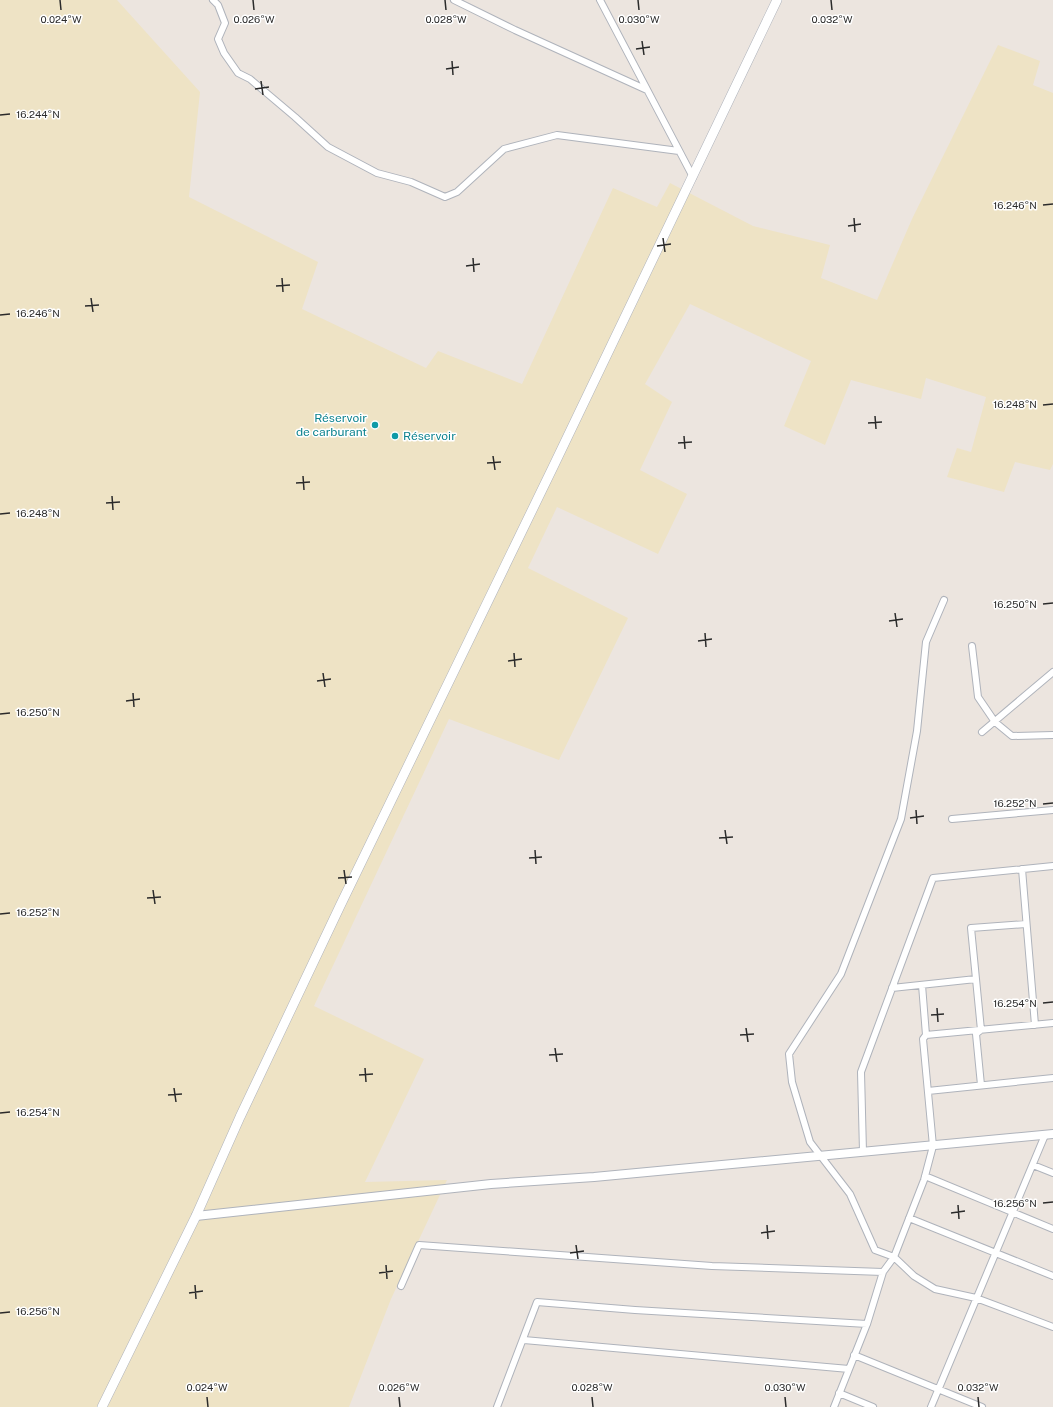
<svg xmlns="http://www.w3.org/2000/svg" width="1053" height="1407" font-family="'Public Sans',sans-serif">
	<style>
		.sand { fill: #eee3c5 }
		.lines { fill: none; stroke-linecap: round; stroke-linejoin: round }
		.minor-casing { stroke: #afb3bb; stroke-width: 8 }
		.tertiary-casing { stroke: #afb3bb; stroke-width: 10 }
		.secondary-casing { stroke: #afb3bb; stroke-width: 10 }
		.minor { stroke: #fff; stroke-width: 6 }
		.tertiary { stroke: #fff; stroke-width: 8 }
		.secondary { stroke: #fff; stroke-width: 9 }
		.ticks { fill: none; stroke: #2b2b2b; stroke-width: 1.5 }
		.culture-dot { fill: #0f9aa8; stroke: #fff; stroke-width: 1.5 }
		.labels { text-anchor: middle; stroke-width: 3; stroke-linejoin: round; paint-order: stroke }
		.culture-label { font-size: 12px; fill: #0d838f; stroke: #fff; text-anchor: end }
		.ticks-label { font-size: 10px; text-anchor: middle; fill: #2b2b2b; stroke: #fff; stroke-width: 3; stroke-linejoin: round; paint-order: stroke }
	</style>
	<rect width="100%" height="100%" fill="#ece5df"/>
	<path class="sand" d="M 0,0 L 117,0 L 200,92 L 189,197 L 318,262 L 302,309 L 426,368 L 438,351 L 522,384 L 613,188 L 657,207 L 670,183 L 753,226 L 830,245 L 821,278 L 877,300 L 912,219 L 998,45 L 1040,61 L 1033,85 L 1053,93 L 1053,464 L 1050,470 L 1015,462 L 1004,492 L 947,477 L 957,448 L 971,452 L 986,397 L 926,378 L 921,399 L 851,380 L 825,445 L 784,426 L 811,361 L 690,304 L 645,384 L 672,402 L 640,470 L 687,494 L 658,554 L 557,507 L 528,568 L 628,618 L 559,760 L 449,719 L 314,1006 L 424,1059 L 365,1182 L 447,1180 L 391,1299 L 349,1407 L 0,1407 Z"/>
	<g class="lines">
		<defs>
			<path id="minor" d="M 213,0 L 218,5 L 225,23 L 218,39 L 224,53 L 238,73 L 250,79 L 295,117 L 328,147 L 377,173 L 411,182 L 445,197 L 457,192 L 504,149 L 557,135 L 679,151
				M 454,0 L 515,30 L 647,90
				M 600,0 L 693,177
				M 944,600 L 926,642 L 917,731 L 901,819 L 841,974 L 789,1054 L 792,1082 L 810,1142 L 850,1194 L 875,1250 L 894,1257 L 914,1276 L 935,1289 L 976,1298 L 1053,1327
				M 972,646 L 978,697 L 995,722 L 1012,736 L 1053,735
				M 982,732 L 1053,672
				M 952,819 L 1053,810
				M 1022,869 L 1035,1025
				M 892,988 L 976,979
				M 926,1035 L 1053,1023
				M 981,1085 L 976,1034 L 981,1030 L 971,928 L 1026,924
				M 928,1091 L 1053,1078
				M 863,1152 L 861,1072 L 933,878 L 1053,866
				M 1033,1165 L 1053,1173
				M 925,1176 L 1053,1229
				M 909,1218 L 1053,1276
				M 401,1286 L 419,1245 L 712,1266 L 883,1272
				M 524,1340 L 849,1369
				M 854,1355 L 982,1407
				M 839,1393 L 873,1407
				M 497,1407 L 537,1302 L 635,1310 L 867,1324
				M 834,1407 L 867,1324 L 883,1272 L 894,1257 L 924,1180 L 933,1146 L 923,1039 L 926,1035 L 922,985
				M 931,1407 L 1045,1135"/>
			<path id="tertiary" d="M 196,1216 L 491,1184 L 594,1177 L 1053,1134"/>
			<path id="secondary" d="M 102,1407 L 196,1216 L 240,1117 L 340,906 L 554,465 L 777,0"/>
		</defs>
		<use href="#minor" class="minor-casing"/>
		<use href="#tertiary" class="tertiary-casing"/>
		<use href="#secondary" class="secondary-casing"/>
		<use href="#minor" class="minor"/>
		<use href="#tertiary" class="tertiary"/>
		<use href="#secondary" class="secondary"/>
	</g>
	<path class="ticks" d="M 60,0 L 61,10M 253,0 L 254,10M 445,0 L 446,10M 638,0 L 639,10M 831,0 L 832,10M 642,41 L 644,55M 636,49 L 650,47M 452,61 L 453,75M 446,69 L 459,67M 261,81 L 263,95M 255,89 L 269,87M 0,115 L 10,114M 1043,205 L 1053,204M 854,218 L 855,232M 848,226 L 861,224M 663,238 L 665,252M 657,246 L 671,244M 473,258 L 474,272M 466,266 L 480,264M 282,278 L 283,292M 276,286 L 290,285M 91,298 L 93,312M 85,306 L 99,305M 0,315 L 10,314M 1043,405 L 1053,404M 875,416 L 876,429M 868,423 L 882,422M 684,436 L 685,449M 678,443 L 692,442M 493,456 L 495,470M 487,463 L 501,462M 303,476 L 304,490M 296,483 L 310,482M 112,496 L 113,510M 106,503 L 120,502M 0,514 L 10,513M 1043,604 L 1053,603M 895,613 L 897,627M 889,621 L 903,619M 705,633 L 706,647M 698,641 L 712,639M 514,653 L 515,667M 508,661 L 522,659M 323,673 L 325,687M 317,681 L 331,679M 133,693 L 134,707M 126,701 L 140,699M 0,714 L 10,713M 1043,804 L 1053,803M 916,810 L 917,824M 910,818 L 924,816M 725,830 L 727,844M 719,838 L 733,837M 535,850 L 536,864M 529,858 L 542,857M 344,870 L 346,884M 338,878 L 352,877M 153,890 L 155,904M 147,898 L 161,897M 0,914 L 10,913M 1043,1003 L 1053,1002M 937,1008 L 938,1022M 931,1015 L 944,1014M 746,1028 L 748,1042M 740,1035 L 754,1034M 555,1048 L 557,1062M 549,1055 L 563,1054M 365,1068 L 366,1082M 359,1075 L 373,1074M 174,1088 L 176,1102M 168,1095 L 182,1094M 0,1113 L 10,1112M 1043,1203 L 1053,1202M 958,1205 L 959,1219M 951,1213 L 965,1211M 767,1225 L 768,1239M 761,1233 L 775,1231M 576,1245 L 578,1259M 570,1253 L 584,1251M 386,1265 L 387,1279M 379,1273 L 393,1271M 195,1285 L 196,1299M 189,1293 L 203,1291M 0,1313 L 10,1312M 207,1397 L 208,1407M 399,1397 L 400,1407M 592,1397 L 593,1407M 785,1397 L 786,1407M 978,1397 L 979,1407"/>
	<g class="culture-dot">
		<circle cx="375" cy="425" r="4"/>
		<circle cx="395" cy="436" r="4"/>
	</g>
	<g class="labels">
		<g class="culture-label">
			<text x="367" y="422">Réservoir<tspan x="367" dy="14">de carburant</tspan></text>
			<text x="403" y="440" text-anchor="start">Réservoir</text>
		</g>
	</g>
	<g class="ticks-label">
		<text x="61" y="23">0.024°W</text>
		<text x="254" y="23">0.026°W</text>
		<text x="446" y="23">0.028°W</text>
		<text x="639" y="23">0.030°W</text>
		<text x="832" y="23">0.032°W</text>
		<text x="38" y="118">16.244°N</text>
		<text x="1015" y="209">16.246°N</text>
		<text x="38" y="317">16.246°N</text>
		<text x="1015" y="408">16.248°N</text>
		<text x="38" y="517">16.248°N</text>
		<text x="1015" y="608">16.250°N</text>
		<text x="38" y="716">16.250°N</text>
		<text x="1015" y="807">16.252°N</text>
		<text x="38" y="916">16.252°N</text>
		<text x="1015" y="1007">16.254°N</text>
		<text x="38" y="1116">16.254°N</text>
		<text x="1015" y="1207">16.256°N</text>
		<text x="38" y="1315">16.256°N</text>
		<text x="207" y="1391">0.024°W</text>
		<text x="399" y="1391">0.026°W</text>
		<text x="592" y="1391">0.028°W</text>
		<text x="785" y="1391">0.030°W</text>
		<text x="978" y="1391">0.032°W</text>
	</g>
</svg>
